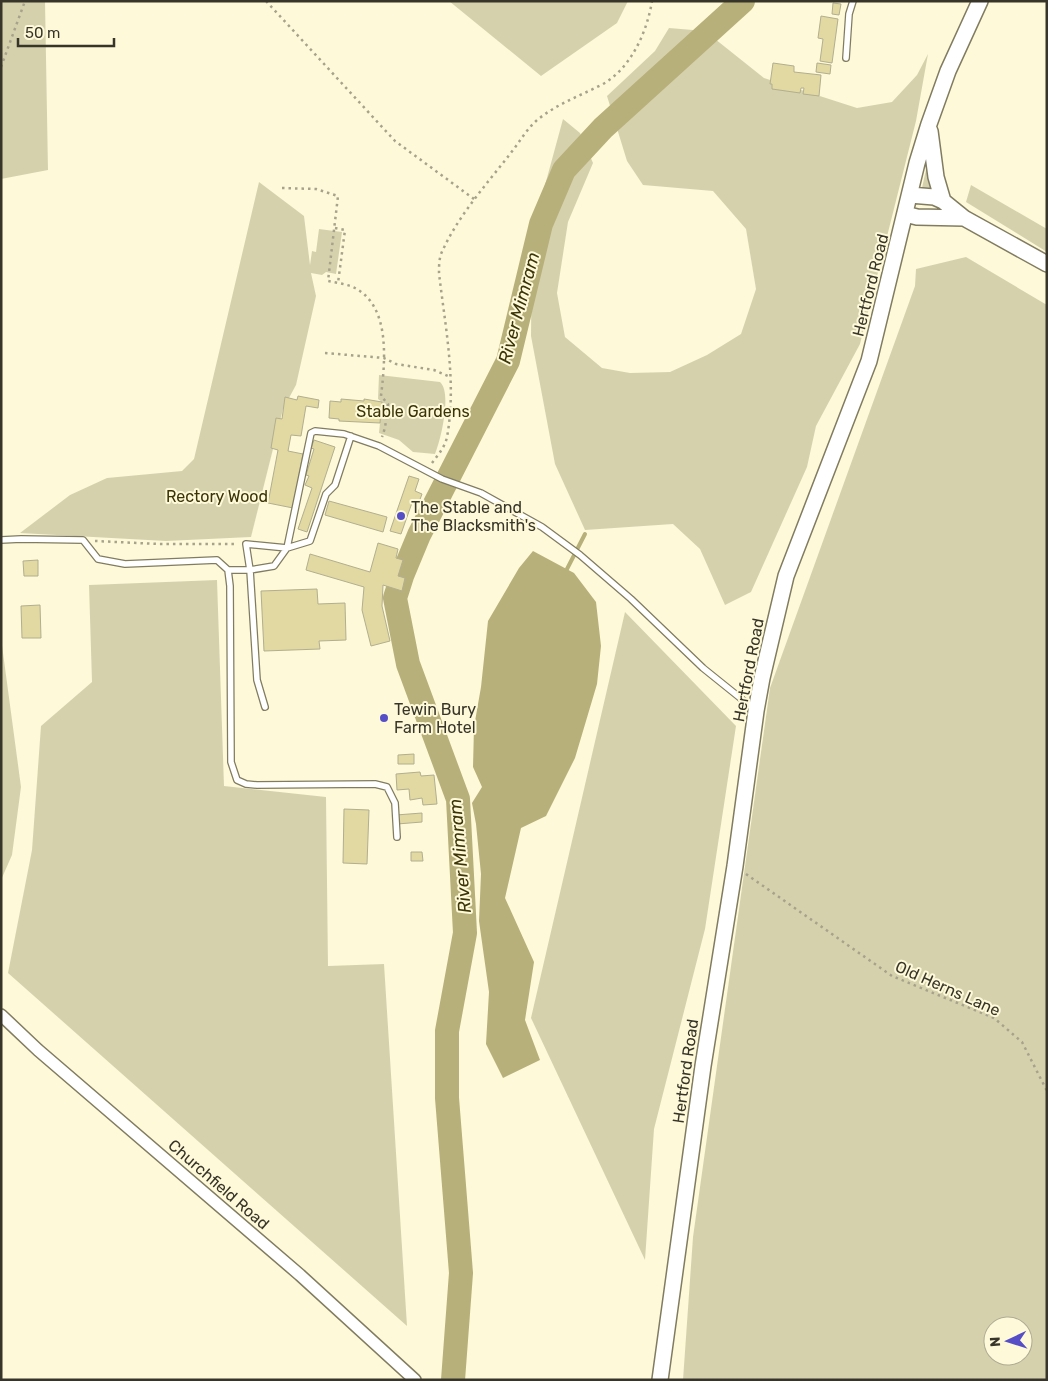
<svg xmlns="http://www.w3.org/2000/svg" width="1048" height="1381" font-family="Rubik,sans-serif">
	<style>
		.green { fill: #d6d1ad; fill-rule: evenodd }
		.water { fill: #b8b07a }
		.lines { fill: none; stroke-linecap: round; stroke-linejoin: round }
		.stream { stroke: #b8b07a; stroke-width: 4 }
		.river { stroke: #b8b07a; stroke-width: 24 }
		.building { fill: #e1d9a1; stroke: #b2ae90 }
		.lane-casing { stroke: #817c60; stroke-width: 8 }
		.street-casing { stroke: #817c60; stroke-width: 14 }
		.secondary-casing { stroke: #817c60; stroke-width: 18 }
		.path { stroke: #a6a28b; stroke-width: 2.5; stroke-dasharray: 2.5 4; stroke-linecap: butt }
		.lane { stroke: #fff; stroke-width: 5.5 }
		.street { stroke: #fff; stroke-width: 11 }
		.secondary { stroke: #fff; stroke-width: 15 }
		.poi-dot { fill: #564ec6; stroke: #fef9d9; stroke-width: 2 }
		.labels { text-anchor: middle; stroke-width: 4; stroke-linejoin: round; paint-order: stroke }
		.street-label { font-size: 16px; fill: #373529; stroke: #fef9d9 }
		.park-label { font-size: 16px; fill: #3a3306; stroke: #fef9d9 }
		.poi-label { font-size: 16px; fill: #373529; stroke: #fef9d9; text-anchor: start }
		.water-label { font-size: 18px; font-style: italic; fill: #3c3508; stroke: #fef9d9 }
	</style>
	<rect width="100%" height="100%" fill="#fef9d9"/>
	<path class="green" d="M 1,1 L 45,1 L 48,170 L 1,179 Z
		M 449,1 L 628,1 L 617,23 L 541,76 Z
		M 669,28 L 705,31 L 764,78 L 857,108 L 892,102 L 917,75 L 928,54 L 916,121 L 860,344 L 816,426 L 807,467 L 751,592 L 725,605 L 700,549 L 673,524 L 585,530 L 555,464 L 531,336 L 532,233 L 563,119 L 580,133 L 593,163 L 568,222 L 557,293 L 565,337 L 602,368 L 630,373 L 670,372 L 707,355 L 741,334 L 756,289 L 746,229 L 713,191 L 643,185 L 627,161 L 607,96 L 655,51 Z
		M 927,165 L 929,165 L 934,189 L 922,188 Z
		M 259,182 L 304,216 L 310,265 L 312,251 L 316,252 L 319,229 L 342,232 L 336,274 L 326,272 L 322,275 L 311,273 L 316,296 L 296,385 L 283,409 L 251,537 L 166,541 L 20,533 L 70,495 L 107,478 L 182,471 L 194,459 Z
		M 971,185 L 1047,229 L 1047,252 L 966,202 Z
		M 966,257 L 1047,305 L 1047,1380 L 683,1380 L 693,1237 L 770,688 L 915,286 L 916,269 ZM 993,1326 L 1023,1326 L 1023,1356 L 993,1356 Z
		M 379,375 L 440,382 C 452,392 441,440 435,454 L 413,452 L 399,440 L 379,433 L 382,402 L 378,399 Z
		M 217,580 L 224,786 L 326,797 L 328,966 L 384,964 L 407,1326 L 8,973 L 32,850 L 41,726 L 92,682 L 89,585 Z
		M 625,612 L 736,726 L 705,929 L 654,1129 L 645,1260 L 531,1018 Z
		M 1,638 L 21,787 L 12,855 L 1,880 Z"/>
	<path class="water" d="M 533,551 L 574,573 L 596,602 L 601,646 L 597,684 L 575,758 L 546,816 L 521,828 L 505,898 L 534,962 L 525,1020 L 540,1060 L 503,1078 L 486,1044 L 489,992 L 479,921 L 481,874 L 476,824 L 472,803 L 482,787 L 473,767 L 474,727 L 481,687 L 488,621 L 519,568 Z"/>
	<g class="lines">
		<path class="stream" d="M 567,569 L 585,534"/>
		<path class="river" d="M 453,1380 L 461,1273 L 447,1098 L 447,1031 L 465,933 L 458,799 L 408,664 L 395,598 L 402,576 L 419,535 L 508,361 L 541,224 L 564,170 L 603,128 L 743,1"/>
	</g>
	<path class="building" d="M 833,3 L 841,4 L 839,15 L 832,14 Z
		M 821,16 L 838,19 L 832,63 L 820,61 L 823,39 L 818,38 Z
		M 773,63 L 794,66 L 794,72 L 821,75 L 819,96 L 803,94 L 804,88 L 801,88 L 800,93 L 772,89 L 772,84 L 770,84 Z
		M 817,63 L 831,65 L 830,74 L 816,72 Z
		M 298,396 L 319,400 L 318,408 L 306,406 L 301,436 L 291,435 L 288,451 L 303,454 L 293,508 L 268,503 L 278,450 L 271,448 L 276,418 L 282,419 L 285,397 L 297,400 Z
		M 341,399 L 364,401 L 364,399 L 382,402 L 380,423 L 339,421 L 339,419 L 329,418 L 330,401 L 341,402 Z
		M 314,440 L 335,447 L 307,532 L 298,529 L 312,488 L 305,485 L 309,476 L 306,475 L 314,449 L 311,448 Z
		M 409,476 L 419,479 L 415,491 L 422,494 L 419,502 L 413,500 L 401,534 L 390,531 Z
		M 329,501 L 387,517 L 383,532 L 325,515 Z
		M 378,543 L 398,549 L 396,558 L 403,560 L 398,576 L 405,578 L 402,591 L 383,585 L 382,606 L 390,641 L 371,646 L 362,610 L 364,587 L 306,570 L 310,554 L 370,572 Z
		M 38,560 L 38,576 L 24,576 L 23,561 Z
		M 317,589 L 318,604 L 345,603 L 346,640 L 319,641 L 320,649 L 264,651 L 261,591 Z
		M 40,605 L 41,638 L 22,638 L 21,606 Z
		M 414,754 L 414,764 L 398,764 L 398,755 Z
		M 420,772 L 421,776 L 434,775 L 437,804 L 423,805 L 422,798 L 410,800 L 409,789 L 397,790 L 396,774 Z
		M 344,809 L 369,810 L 367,864 L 343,863 Z
		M 422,813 L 422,822 L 397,824 L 396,815 Z
		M 411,852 L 422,852 L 423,861 L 411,861 Z"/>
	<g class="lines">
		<defs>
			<path id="lane" d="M 846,58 L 849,14 L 853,1
				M 1,540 L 21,539 L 83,540 L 98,559 L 125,564 L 217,560 L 228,570 L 250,570 L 274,566 L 287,548 L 311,433 L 315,431 L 344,434 L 379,446 L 442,479 L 481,493 L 542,527 L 580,555 L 631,599 L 703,668 L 754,709
				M 228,570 L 230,586 L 231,762 L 237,780 L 246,784 L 257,785 L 375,784 L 387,787 L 395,803 L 397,837
				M 265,707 L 257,680 L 250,570 L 246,544 L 287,548 L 310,541 L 326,494 L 335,485 L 351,436"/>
			<path id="street" d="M 1,1015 L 38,1050 L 300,1275 L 415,1380"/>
			<path id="secondary" d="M 930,131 L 936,177 L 943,201
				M 910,195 L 934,197 L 943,201 L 964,218 L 1047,264
				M 905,214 L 917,217 L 964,218
				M 660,1380 L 703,1066 L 735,866 L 756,711 L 762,678 L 786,576 L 869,361 L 917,163 L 929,124 L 948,71 L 980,1"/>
		</defs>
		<use href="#lane" class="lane-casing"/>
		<use href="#street" class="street-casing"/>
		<use href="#secondary" class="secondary-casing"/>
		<path class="path" d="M 266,1 L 395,141 L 474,199
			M 1,67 L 25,1
			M 282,188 L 316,189 L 338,196 L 328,281 C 337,283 347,284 355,288 C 391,307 385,362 381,396 L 388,404 L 385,428 L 382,437
			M 335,228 L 345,230 L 338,283
			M 325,353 L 384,358 L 396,364 L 434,370 L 450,377
			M 432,463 C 438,455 445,447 447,437 C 457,383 445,326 439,273 C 439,267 439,260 441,254 C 457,217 486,185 510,154 C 519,143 526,130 536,121 C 556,104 580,96 603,84 C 631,68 647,32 652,1
			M 95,541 L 159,544 L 237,544
			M 746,874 L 892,976 L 994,1018 L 1022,1042 L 1047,1091"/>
		<use href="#lane" class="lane"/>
		<use href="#street" class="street"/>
		<use href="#secondary" class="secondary"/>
	</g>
	<g class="poi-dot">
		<circle cx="401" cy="516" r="5"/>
		<circle cx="384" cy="718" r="5"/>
	</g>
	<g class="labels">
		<g class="street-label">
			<text transform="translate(870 285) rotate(-76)" y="6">Hertford Road</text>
			<text transform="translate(748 670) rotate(-79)" y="6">Hertford Road</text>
			<text transform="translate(948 988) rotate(24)" y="6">Old Herns Lane</text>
			<text transform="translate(685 1071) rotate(-82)" y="6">Hertford Road</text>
			<text transform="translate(219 1184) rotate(41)" y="6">Churchfield Road</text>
		</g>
		<g class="park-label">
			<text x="413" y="417">Stable Gardens</text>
			<text x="217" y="502">Rectory Wood</text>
		</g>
		<g class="poi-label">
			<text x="411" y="513">The Stable and<tspan x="411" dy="18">The Blacksmith's</tspan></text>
			<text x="394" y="715">Tewin Bury<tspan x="394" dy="18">Farm Hotel</tspan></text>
		</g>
		<g class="water-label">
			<text transform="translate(519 308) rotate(-75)" y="6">River Mimram</text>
			<text transform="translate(460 856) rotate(-95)" y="6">River Mimram</text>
		</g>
	</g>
	<rect width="1048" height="1381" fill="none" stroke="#373529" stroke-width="5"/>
	<g transform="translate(1008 1341) rotate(266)"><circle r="24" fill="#fef9d9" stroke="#aeab93"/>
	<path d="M0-4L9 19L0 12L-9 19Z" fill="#564ec6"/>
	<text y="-8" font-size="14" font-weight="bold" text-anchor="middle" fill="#373529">N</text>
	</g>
	<path d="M18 38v8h96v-8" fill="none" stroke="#373529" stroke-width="2.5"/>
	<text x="25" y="38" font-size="15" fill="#373529" stroke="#fef9d9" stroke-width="4" paint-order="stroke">50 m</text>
</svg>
